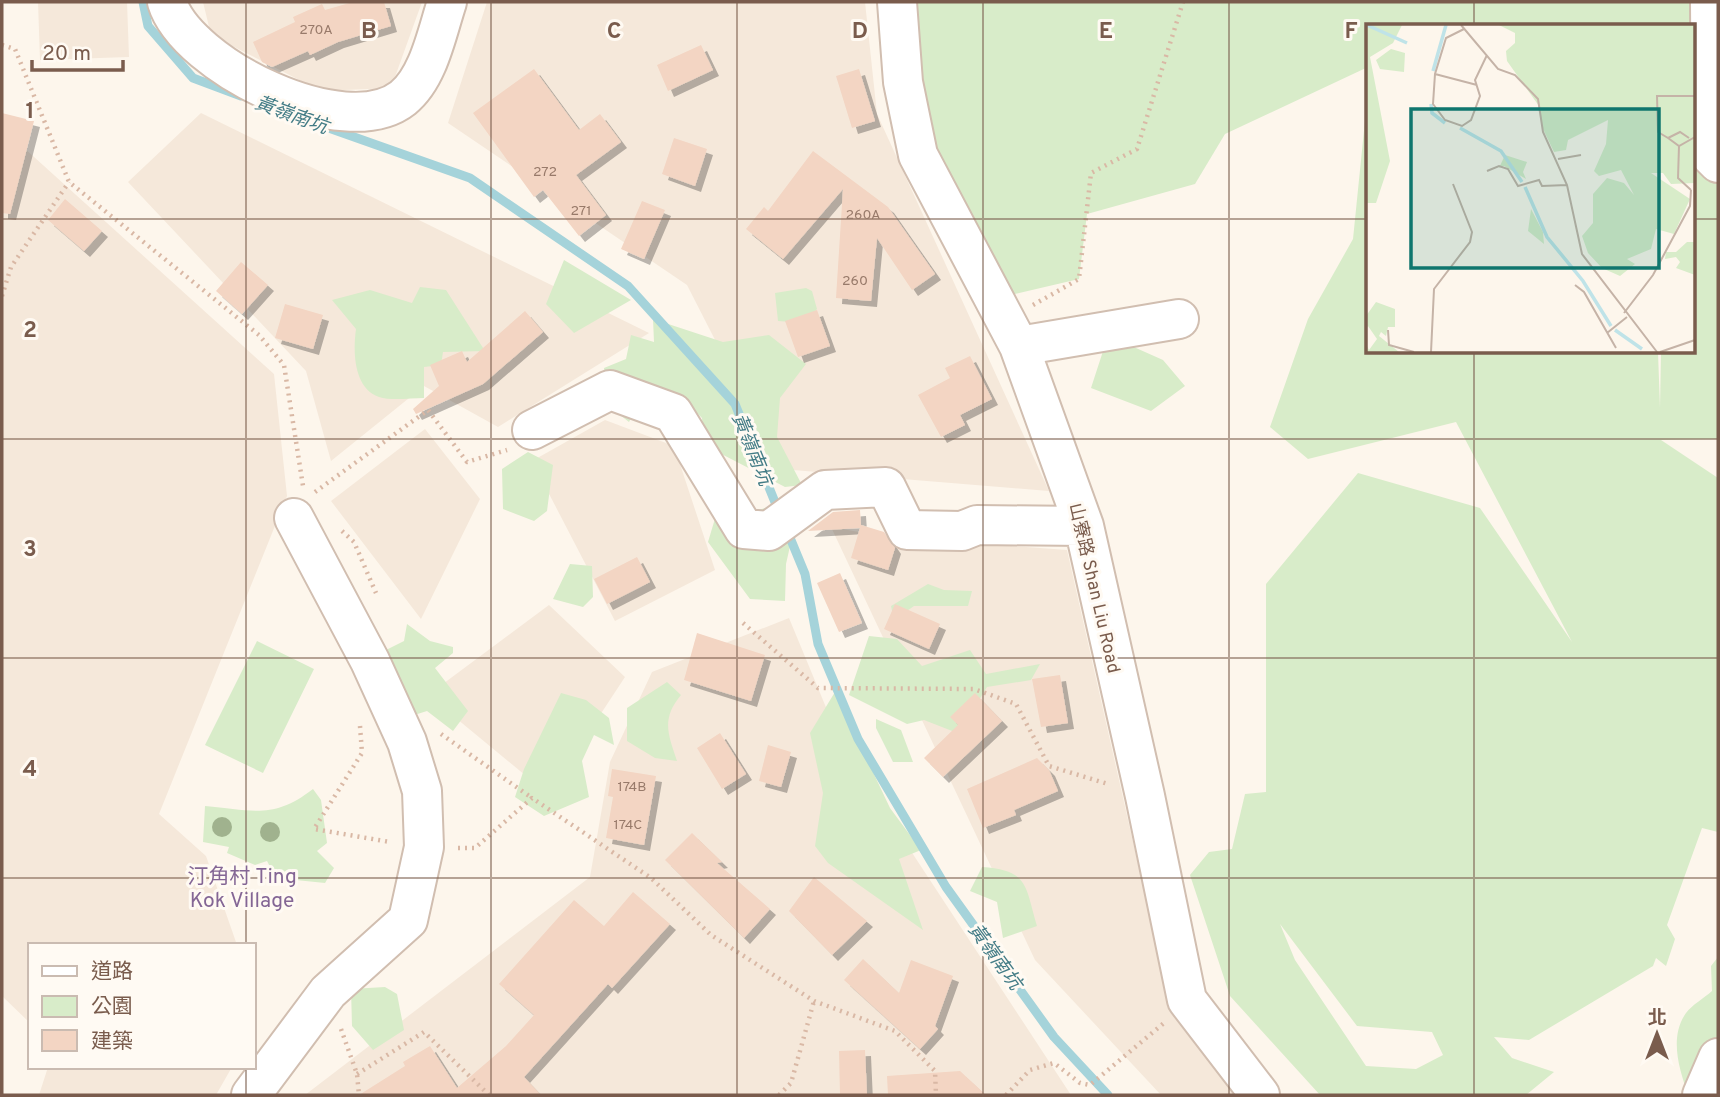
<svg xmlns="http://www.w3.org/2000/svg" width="1720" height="1097" font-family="Overpass,'Noto Sans TC',sans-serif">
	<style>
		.residential { fill: #f5e8da }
		.green { fill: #d8ecc9; fill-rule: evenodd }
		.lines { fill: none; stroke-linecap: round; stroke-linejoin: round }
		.stream { stroke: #a5d3da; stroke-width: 9 }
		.building { fill: #f3d5c3; filter: url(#shadow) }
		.minor-casing { stroke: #d1beb0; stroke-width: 42 }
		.path { stroke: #d9b8a5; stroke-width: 4.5; stroke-dasharray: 2 5; stroke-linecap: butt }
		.minor { stroke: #fff; stroke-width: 38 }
		.tree { fill: #a0b28e }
		.grid { fill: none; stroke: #7a5c4d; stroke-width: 2; stroke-opacity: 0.55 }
		.labels { text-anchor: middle; stroke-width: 6; stroke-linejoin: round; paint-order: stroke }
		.number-label { font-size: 14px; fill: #987a6a }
		.street-label { font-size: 18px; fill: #7a5c4d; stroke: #fffaf3 }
		.water-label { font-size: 19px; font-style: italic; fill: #437c86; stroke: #fffaf3 }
		.quarter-label { font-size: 21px; fill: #846695; stroke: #fffaf3 }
		.inset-river { fill: none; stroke: #bfe3e8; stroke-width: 3.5 }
		.inset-road { fill: none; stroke: #c5b3a7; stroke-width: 2 }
		.view { fill: #0f766e; fill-opacity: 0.15; stroke: #0f766e; stroke-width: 3.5 }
		.inset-edge { fill: none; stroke: #7a5c4d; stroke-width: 3.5 }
		.grid-label { font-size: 23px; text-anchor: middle; font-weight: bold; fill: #7a5c4d; stroke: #fffaf3; stroke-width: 6; stroke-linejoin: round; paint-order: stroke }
	</style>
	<defs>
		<filter id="shadow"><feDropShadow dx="6" dy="6" stdDeviation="0" flood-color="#0004"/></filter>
	</defs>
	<rect width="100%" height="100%" fill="#fdf6ec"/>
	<path class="residential" d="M 38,2 L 127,2 L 129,57 L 40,60 Z
		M 203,2 L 422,2 L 391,88 L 321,91 L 211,35 Z
		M 487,2 L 865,2 L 877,114 L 1049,491 L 781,469 L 687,285 L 448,123 Z
		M 201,113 L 649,333 L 498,427 L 424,386 L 331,461 L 306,371 L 128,182 Z
		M 2,128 L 274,374 L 287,496 L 159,814 L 206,856 L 237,945 L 30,945 L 30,1023 L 2,996 Z
		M 605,420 L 674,446 L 715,570 L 615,621 L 532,461 Z
		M 425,429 L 480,499 L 421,619 L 331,501 Z
		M 831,527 L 887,537 L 1067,550 L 1164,979 L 1238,1095 L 1161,1095 L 1035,960 Z
		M 549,605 L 625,677 L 548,794 L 428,695 Z
		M 789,618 L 842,746 L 1071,1095 L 305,1095 L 590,877 L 610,762 L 652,672 Z
		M 48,1067 L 232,1067 L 216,1095 L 39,1095 Z"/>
	<path class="green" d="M 895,2 L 1718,2 L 1718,439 L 1661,440 L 1718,478 L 1718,832 L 1702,828 L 1667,925 L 1675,939 L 1666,966 L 1656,958 L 1653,966 L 1529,1040 L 1494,1037 L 1512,1058 L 1554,1072 L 1526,1095 L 1320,1095 L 1230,996 L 1190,875 L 1209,852 L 1232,849 L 1245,794 L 1266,792 L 1266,584 L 1358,473 L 1480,508 L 1572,642 L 1456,422 L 1308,459 L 1270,427 L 1308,319 L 1353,239 L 1368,91 L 1368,352 L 1658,352 L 1660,408 L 1661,352 L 1694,352 L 1694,26 L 1368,26 L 1368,67 L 1225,134 L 1195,184 L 1087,214 L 1079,279 L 994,299 L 914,136 ZM 1280,924 L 1357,1026 L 1432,1032 L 1443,1055 L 1416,1069 L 1366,1066 L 1295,960 Z
		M 564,260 L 631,300 L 574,333 L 546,304 Z
		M 420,287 L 446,290 L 485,351 L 443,352 L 441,365 L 424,367 L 424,398 C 411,398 391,401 379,397 C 353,388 353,350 356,329 L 332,300 L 370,290 L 412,303 Z
		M 806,288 L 812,291 L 817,309 L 805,323 L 778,321 L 775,293 Z
		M 653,319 L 723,342 L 769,335 L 806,364 L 780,398 L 777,437 L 802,485 L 785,487 L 704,445 L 702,418 L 677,393 L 644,393 L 629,422 L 611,408 L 604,368 L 626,359 L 631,335 L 654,342 Z
		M 1118,340 L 1163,360 L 1185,386 L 1151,411 L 1091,388 L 1105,345 Z
		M 528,452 L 553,465 L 547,511 L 534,521 L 503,509 L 502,469 Z
		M 783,502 L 795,524 L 786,564 L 785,601 L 750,599 L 708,542 L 717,512 L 762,509 Z
		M 570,564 L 592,566 L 593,597 L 583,607 L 553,599 Z
		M 928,584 L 944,590 L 972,591 L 968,606 L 914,606 L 894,620 L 891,606 Z
		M 407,624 L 430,641 L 453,647 L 453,653 L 435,668 L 468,711 L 453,731 L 427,711 L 408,717 L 374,656 L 404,641 Z
		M 869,636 L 897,639 L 922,666 L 970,650 L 986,674 L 1040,664 L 1031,680 L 987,687 L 976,705 L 965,736 L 924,720 L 907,724 L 849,695 Z
		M 257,641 L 314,669 L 263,773 L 205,745 Z
		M 667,682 L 681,695 C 661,719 668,734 677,761 L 655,758 L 627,741 L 627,708 Z
		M 835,692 L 890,808 L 921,850 L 899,859 L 923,930 L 828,863 L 815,846 L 823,793 L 810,733 Z
		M 561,693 L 586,700 L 609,718 L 614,745 L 594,735 L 582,761 L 589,797 L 544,816 L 515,797 L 524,769 Z
		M 876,719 L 901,730 L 913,762 L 893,762 L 876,728 Z
		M 313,789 L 321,800 L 327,843 L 317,851 L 334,868 L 325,883 L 276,878 L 267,861 L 255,865 L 227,853 L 229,847 L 203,842 L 205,806 C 252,810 273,820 313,789 Z
		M 982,867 C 1029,870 1025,886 1037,926 L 1003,938 L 997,902 L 970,891 Z
		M 1718,957 L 1718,1054 L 1688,1094 C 1679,1069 1669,1037 1686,1013 C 1692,1005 1704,998 1712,991 L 1711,966 Z
		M 385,987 L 397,994 L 404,1030 L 373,1050 L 352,1026 L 351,989 Z"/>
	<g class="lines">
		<path class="stream" d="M 143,2 L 148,26 L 193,78 L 241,96
			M 323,126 L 470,178 L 628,286 L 735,404 L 779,512
			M 786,528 L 805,574 L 818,644 L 858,739 L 946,887 L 1054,1037 L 1108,1095"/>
	</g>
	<path class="building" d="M 353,2 L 384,2 L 391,26 L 338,42 L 310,55 L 308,51 L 272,67 L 262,62 L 253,42 L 295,22 L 293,17 L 322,4 L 325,10 Z
		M 701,45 L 713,70 L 668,91 L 657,65 Z
		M 534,69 L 579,130 L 600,114 L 621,142 L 576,175 L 606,215 L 579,236 L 543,190 L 534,197 L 473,113 Z
		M 859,69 L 875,121 L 852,128 L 836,76 Z
		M 2,113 L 34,121 L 10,214 L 2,213 Z
		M 674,138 L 707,149 L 695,186 L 662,174 Z
		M 813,151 L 888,207 L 935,274 L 912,290 L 877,238 L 871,301 L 836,298 L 843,189 L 783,259 L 746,229 L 764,207 L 768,211 Z
		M 65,199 L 102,231 L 84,251 L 48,220 Z
		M 642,201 L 665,210 L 644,259 L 621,249 Z
		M 241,262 L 268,285 L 242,314 L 216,291 Z
		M 285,304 L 323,315 L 313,349 L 275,338 Z
		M 817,310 L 830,346 L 798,357 L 785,321 Z
		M 525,311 L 543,332 L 483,384 L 416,414 L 413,409 L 439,386 L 430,365 L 462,351 L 467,362 Z
		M 970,356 L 992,399 L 960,415 L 965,425 L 941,437 L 918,395 L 950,378 L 945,368 Z
		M 860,510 L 861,525 L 884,532 L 895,548 L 888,570 L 851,558 L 860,528 L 808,531 L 833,512 Z
		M 637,557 L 650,582 L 607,604 L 594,579 Z
		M 840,573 L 862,623 L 839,632 L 817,583 Z
		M 895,604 L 940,624 L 929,649 L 884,629 Z
		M 697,633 L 765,655 L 751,701 L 684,680 Z
		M 1060,675 L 1068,723 L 1041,727 L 1032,679 Z
		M 975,693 L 1002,721 L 943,777 L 924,758 L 958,725 L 950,717 Z
		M 720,733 L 746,774 L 722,789 L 697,748 Z
		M 768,745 L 791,752 L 781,787 L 759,781 Z
		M 1037,758 L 1049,770 L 1058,791 L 1014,810 L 1016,815 L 983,828 L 967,789 Z
		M 612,769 L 656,776 L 644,845 L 606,838 L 613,797 L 608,796 Z
		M 692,833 L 722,862 L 717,863 L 770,909 L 744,938 L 665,860 Z
		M 814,877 L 867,921 L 832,955 L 789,911 Z
		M 633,892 L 670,924 L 612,988 L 608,984 L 524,1077 L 541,1095 L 359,1095 L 405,1066 L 403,1062 L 430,1046 L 457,1088 L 506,1046 L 534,1015 L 499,984 L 574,900 L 604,926 Z
		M 863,959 L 899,993 L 911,960 L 953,976 L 935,1026 L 938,1029 L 920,1049 L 844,980 Z
		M 865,1050 L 867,1095 L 840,1095 L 839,1051 Z
		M 960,1071 L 986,1095 L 888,1095 L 887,1076 Z"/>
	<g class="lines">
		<defs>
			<path id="minor" d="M 167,2 C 187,66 345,144 403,98 C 429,77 437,32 447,2
				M 897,2 L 903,82 L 918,155 L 1019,346 L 1084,526 L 1145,796 L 1187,1000 L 1260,1095
				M 1710,2 L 1711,156 L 1718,163
				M 1019,346 L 1179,319
				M 532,430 L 610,390 L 673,413 L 744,529 L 769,531 L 825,490 L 886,487 L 907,530 L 962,531 L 977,525 L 1084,526
				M 251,1095 L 328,992 L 408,920 L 424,847 L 422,791 L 407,742 L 370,661 L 294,518
				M 1702,1095 L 1718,1058"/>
		</defs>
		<use href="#minor" class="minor-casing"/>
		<path class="path" d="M 2,45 L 15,49 L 69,182 L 259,335 L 284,365 L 303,486
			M 2,296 L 11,267 L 69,182
			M 1033,305 L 1079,279 L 1091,173 L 1137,149 L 1183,2
			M 315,492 L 428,410 L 467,462 L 507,450
			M 342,531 L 354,542 L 376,593
			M 743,623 L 818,688 L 974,689 L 1016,704 L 1049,766 L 1108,784
			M 360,726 L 362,753 L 314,829 L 390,842
			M 441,734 L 532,798
			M 458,848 L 475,848 L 532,798 L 651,878 L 711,935 L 814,1001 L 895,1031 L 935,1071 L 936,1095
			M 341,1029 L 357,1074 L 359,1095
			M 357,1074 L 424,1032 L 489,1095
			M 779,1095 L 791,1083 L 814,1001
			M 1006,1095 L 1030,1070 L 1054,1063 L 1080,1083 L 1090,1085 L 1164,1023"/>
		<use href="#minor" class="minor"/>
	</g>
	<g class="tree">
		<circle cx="222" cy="827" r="10"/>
		<circle cx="270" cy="832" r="10"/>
	</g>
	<path class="grid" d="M 246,2 L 246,945M 491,2 L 491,1095M 737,2 L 737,1095M 983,2 L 983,1095M 1229,2 L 1229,1095M 1474,2 L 1474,26M 2,219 L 1368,219M 1694,219 L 1718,219M 1474,352 L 1474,1095M 2,439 L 1718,439M 2,658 L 1718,658M 2,878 L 1718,878M 246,1067 L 246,1095"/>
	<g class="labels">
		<g class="number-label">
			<text x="316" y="34">270A</text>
			<text x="545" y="176">272</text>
			<text x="581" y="215">271</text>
			<text x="863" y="219">260A</text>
			<text x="855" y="285">260</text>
			<text x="632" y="791">174B</text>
			<text x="628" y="829">174C</text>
		</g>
		<g class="street-label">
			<text transform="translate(1095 588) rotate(77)" y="6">山寮路 Shan Liu Road</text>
		</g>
		<g class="water-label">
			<text transform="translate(292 114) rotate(20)" y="7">黃嶺南坑</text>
			<text transform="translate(753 449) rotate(68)" y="7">黃嶺南坑</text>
			<text transform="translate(996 956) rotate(54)" y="7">黃嶺南坑</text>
		</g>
		<g class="quarter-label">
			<text x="242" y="883">汀角村 Ting<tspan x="242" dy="24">Kok Village</tspan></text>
		</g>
	</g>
	<g transform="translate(1366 24)">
		<rect width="329" height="329" fill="#fdf6ec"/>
		<path d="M 0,1 L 36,1 L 27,19 L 4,33 L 24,137 L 10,179 L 0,179 ZM 133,1 L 329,1 L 329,159 L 305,160 L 297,149 L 285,149 L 324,175 L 308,210 L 290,205 L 285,225 L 261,235 L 269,240 L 254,252 L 236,244 L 222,229 L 216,212 L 227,199 L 227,170 L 241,154 L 258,159 L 268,171 L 255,146 L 233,152 L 228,147 L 240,120 L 242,96 L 202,116 L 200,126 L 188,128 L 177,105 L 173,82 L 141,37 L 140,27 L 149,19 L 149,9 ZM 25,25 L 39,29 L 38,48 L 14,45 L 10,36 ZM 139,131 L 161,138 L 157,148 L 160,155 L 138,142 L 133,144 ZM 165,185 L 177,208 L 178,220 L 162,207 ZM 321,218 L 329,218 L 329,251 L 310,244 L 314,238 L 310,233 L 299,235 L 300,228 L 310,228 ZM 10,278 L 29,285 L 29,303 L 22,303 L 20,312 L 15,308 L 13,312 L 33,328 L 0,328 L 0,320 L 3,326 L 11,315 L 2,302 L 0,305 L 0,292 Z" fill="#d8ecc9"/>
		<path class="inset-river" d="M 1,1 L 41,19M 67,47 L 80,1M 65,80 L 66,89 L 79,99M 94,104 L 135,127 L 156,158M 159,163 L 181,213 L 217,257 L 245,302M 249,306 L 276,325"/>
		<path class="inset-road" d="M 95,1 L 132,45 L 149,51 L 172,75 L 177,108 L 201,161 L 216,230 L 291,328M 98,5 L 80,14 L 69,50 L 67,80 L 79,96 L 96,102 L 105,96 L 114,72 L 109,56 L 121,31M 69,50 L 111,61M 302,114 L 292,108 L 291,72 L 329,72M 323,114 L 314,108 L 302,114 L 313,122 L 329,113M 313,122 L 312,154 L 325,166M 192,135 L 215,131M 121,147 L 133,142 L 142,145 L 152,162 L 173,156 L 176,162 L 201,161M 209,261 L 218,268 L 250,324M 258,289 L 287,251 L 324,182 L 325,166M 22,306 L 23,321 L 48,328M 241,309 L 261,293M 65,328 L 68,265 L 104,218 L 106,208 L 87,160M 294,328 L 329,316"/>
		<path class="view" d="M 45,85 L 293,85 L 293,244 L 45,244 Z"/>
		<rect width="329" height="329" class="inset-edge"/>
	</g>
	<g class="grid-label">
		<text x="369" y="38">B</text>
		<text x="614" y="38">C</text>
		<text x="860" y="38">D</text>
		<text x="1106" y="38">E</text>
		<text x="1351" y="38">F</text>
		<text x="30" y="118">1</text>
		<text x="30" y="337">2</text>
		<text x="30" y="556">3</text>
		<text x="30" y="776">4</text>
	</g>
	<rect width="1720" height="1097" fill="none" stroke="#7a5c4d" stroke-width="7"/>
	<rect x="28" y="943" width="228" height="126" fill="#fffaf3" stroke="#cabbb1" stroke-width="2"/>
	<rect x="42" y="966" width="35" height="10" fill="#ffffff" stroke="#cabbb1" stroke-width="2"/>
	<text x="91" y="978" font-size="21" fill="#7a5c4d">道路</text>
	<rect x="42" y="996" width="35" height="21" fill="#d8ecc9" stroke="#cabbb1" stroke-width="2"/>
	<text x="91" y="1013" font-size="21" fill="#7a5c4d">公園</text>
	<rect x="42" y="1030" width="35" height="21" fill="#f3d5c3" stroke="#cabbb1" stroke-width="2"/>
	<text x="91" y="1048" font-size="21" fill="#7a5c4d">建築</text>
	<g transform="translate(1657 1034)" stroke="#fffaf3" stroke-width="5" paint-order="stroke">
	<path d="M0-5L12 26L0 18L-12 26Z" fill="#7a5c4d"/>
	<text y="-10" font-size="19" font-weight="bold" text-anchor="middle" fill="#7a5c4d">北</text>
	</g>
	<path d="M32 60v10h91v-10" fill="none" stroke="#7a5c4d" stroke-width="3.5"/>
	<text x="42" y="60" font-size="21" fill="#7a5c4d" stroke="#fffaf3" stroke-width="5" paint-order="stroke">20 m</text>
</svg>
